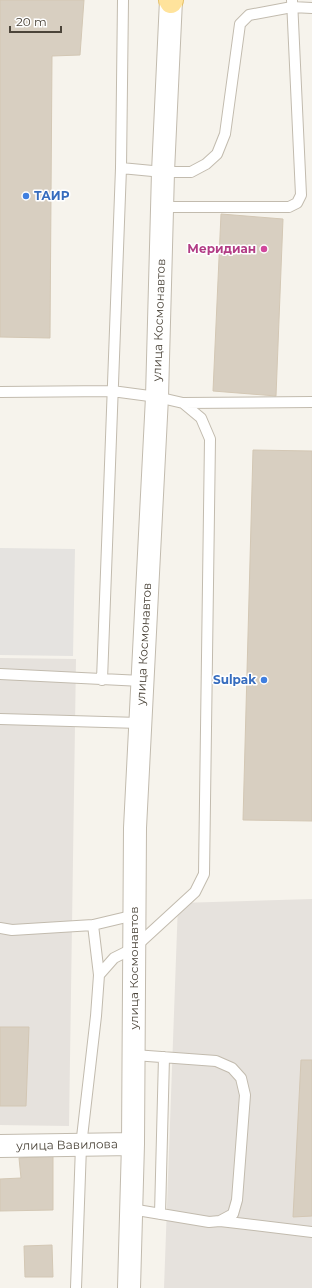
<svg xmlns="http://www.w3.org/2000/svg" width="312" height="1288" font-family="Montserrat,sans-serif">
	<style>
		.industrial { fill: #e6e2dd }
		.parking { fill: #e5e3e0 }
		.building { fill: #d8cfc1; stroke: #d3c7b4 }
		.lines { fill: none; stroke-linecap: round; stroke-linejoin: round }
		.service-casing { stroke: #c2bbae; stroke-width: 12 }
		.tertiary-casing { stroke: #c2bbae; stroke-width: 24 }
		.primary-casing { stroke: #e6c16a; stroke-width: 24 }
		.service { stroke: #fff; stroke-width: 10 }
		.tertiary { stroke: #fff; stroke-width: 22 }
		.primary { stroke: #ffe39c; stroke-width: 22 }
		.shop-dot { fill: #3f7fe0; stroke: #fff; stroke-width: 1.5 }
		.hotel-dot { fill: #d1479c; stroke: #fff; stroke-width: 1.5 }
		.labels { text-anchor: middle; stroke-width: 3; stroke-linejoin: round; paint-order: stroke }
		.shop-label { font-size: 12px; font-weight: bold; fill: #366cbe; stroke: #fff; text-anchor: start }
		.hotel-label { font-size: 12px; font-weight: bold; fill: #b23c85; stroke: #fff; text-anchor: end }
		.street-label { font-size: 12px; fill: #4b4439; stroke: #fff }
	</style>
	<rect width="100%" height="100%" fill="#f6f3ec"/>
	<path class="industrial" d="M 0,658 L 76,659 L 69,1126 L 0,1125 Z
		M 312,899 L 312,1288 L 164,1288 L 178,903 Z"/>
	<path class="parking" d="M 0,548 L 75,549 L 73,656 L 0,655 Z"/>
	<path class="building" d="M 0,0 L 84,0 L 80,55 L 52,56 L 50,338 L 0,337 Z
		M 221,214 L 283,219 L 276,396 L 213,391 Z
		M 253,450 L 312,451 L 312,821 L 243,820 Z
		M 0,1027 L 29,1027 L 26,1106 L 0,1106 Z
		M 301,1060 L 312,1060 L 312,1216 L 293,1217 Z
		M 53,1156 L 53,1210 L 0,1211 L 0,1179 L 21,1178 L 19,1158 Z
		M 52,1245 L 53,1277 L 25,1277 L 24,1246 Z"/>
	<g class="lines">
		<defs>
			<path id="service" d="M 123,0 L 121,168 L 163,172 L 191,172 L 206,164 L 217,154 L 225,134 L 240,24 L 249,15 L 292,7 L 312,8
				M 162,207 L 289,207 L 297,203 L 301,195 L 292,0
				M 0,392 L 112,391 L 157,397 L 183,403 L 201,418 L 210,439 L 204,874 L 195,892 L 134,948 L 114,958 L 99,975 L 96,1016 L 81,1146 L 76,1288
				M 183,403 L 312,402
				M 0,674 L 142,681
				M 102,680 L 121,168
				M 0,719 L 140,723
				M 93,925 L 99,975
				M 0,928 L 12,930 L 93,925 L 135,915
				M 131,1209 L 209,1222 L 220,1221 L 233,1214 L 237,1200 L 245,1095 L 241,1078 L 232,1068 L 216,1061 L 134,1055
				M 160,1214 L 164,1057
				M 220,1221 L 312,1232"/>
			<path id="tertiary" d="M 0,1146 L 133,1144
				M 129,1288 L 133,1144 L 135,828 L 157,397 L 163,172 L 171,0"/>
			<path id="primary" d="M 170,0 L 171,2 L 172,0"/>
		</defs>
		<use href="#service" class="service-casing"/>
		<use href="#tertiary" class="tertiary-casing"/>
		<use href="#primary" class="primary-casing"/>
		<use href="#service" class="service"/>
		<use href="#tertiary" class="tertiary"/>
		<use href="#primary" class="primary"/>
	</g>
	<g class="shop-dot">
		<circle cx="26" cy="196" r="4"/>
		<circle cx="264" cy="680" r="4"/>
	</g>
	<circle class="hotel-dot" cx="264" cy="249" r="4"/>
	<g class="labels">
		<g class="shop-label">
			<text x="34" y="200">ТАИР</text>
			<text x="256" y="684" text-anchor="end">Sulpak</text>
		</g>
		<g class="hotel-label">
			<text x="256" y="253">Меридиан</text>
		</g>
		<g class="street-label">
			<text transform="translate(159 320) rotate(-88)" y="4">улица Космонавтов</text>
			<text transform="translate(144 644) rotate(-87)" y="4">улица Космонавтов</text>
			<text transform="translate(134 968) rotate(-90)" y="4">улица Космонавтов</text>
			<text transform="translate(67 1145) rotate(-1)" y="4">улица Вавилова</text>
		</g>
	</g>
	<path d="M10 26v6h51v-6" fill="none" stroke="#4b4439" stroke-width="2"/>
	<text x="16" y="26" font-size="12" fill="#4b4439" stroke="#ffffff" stroke-width="3" paint-order="stroke">20 m</text>
</svg>
